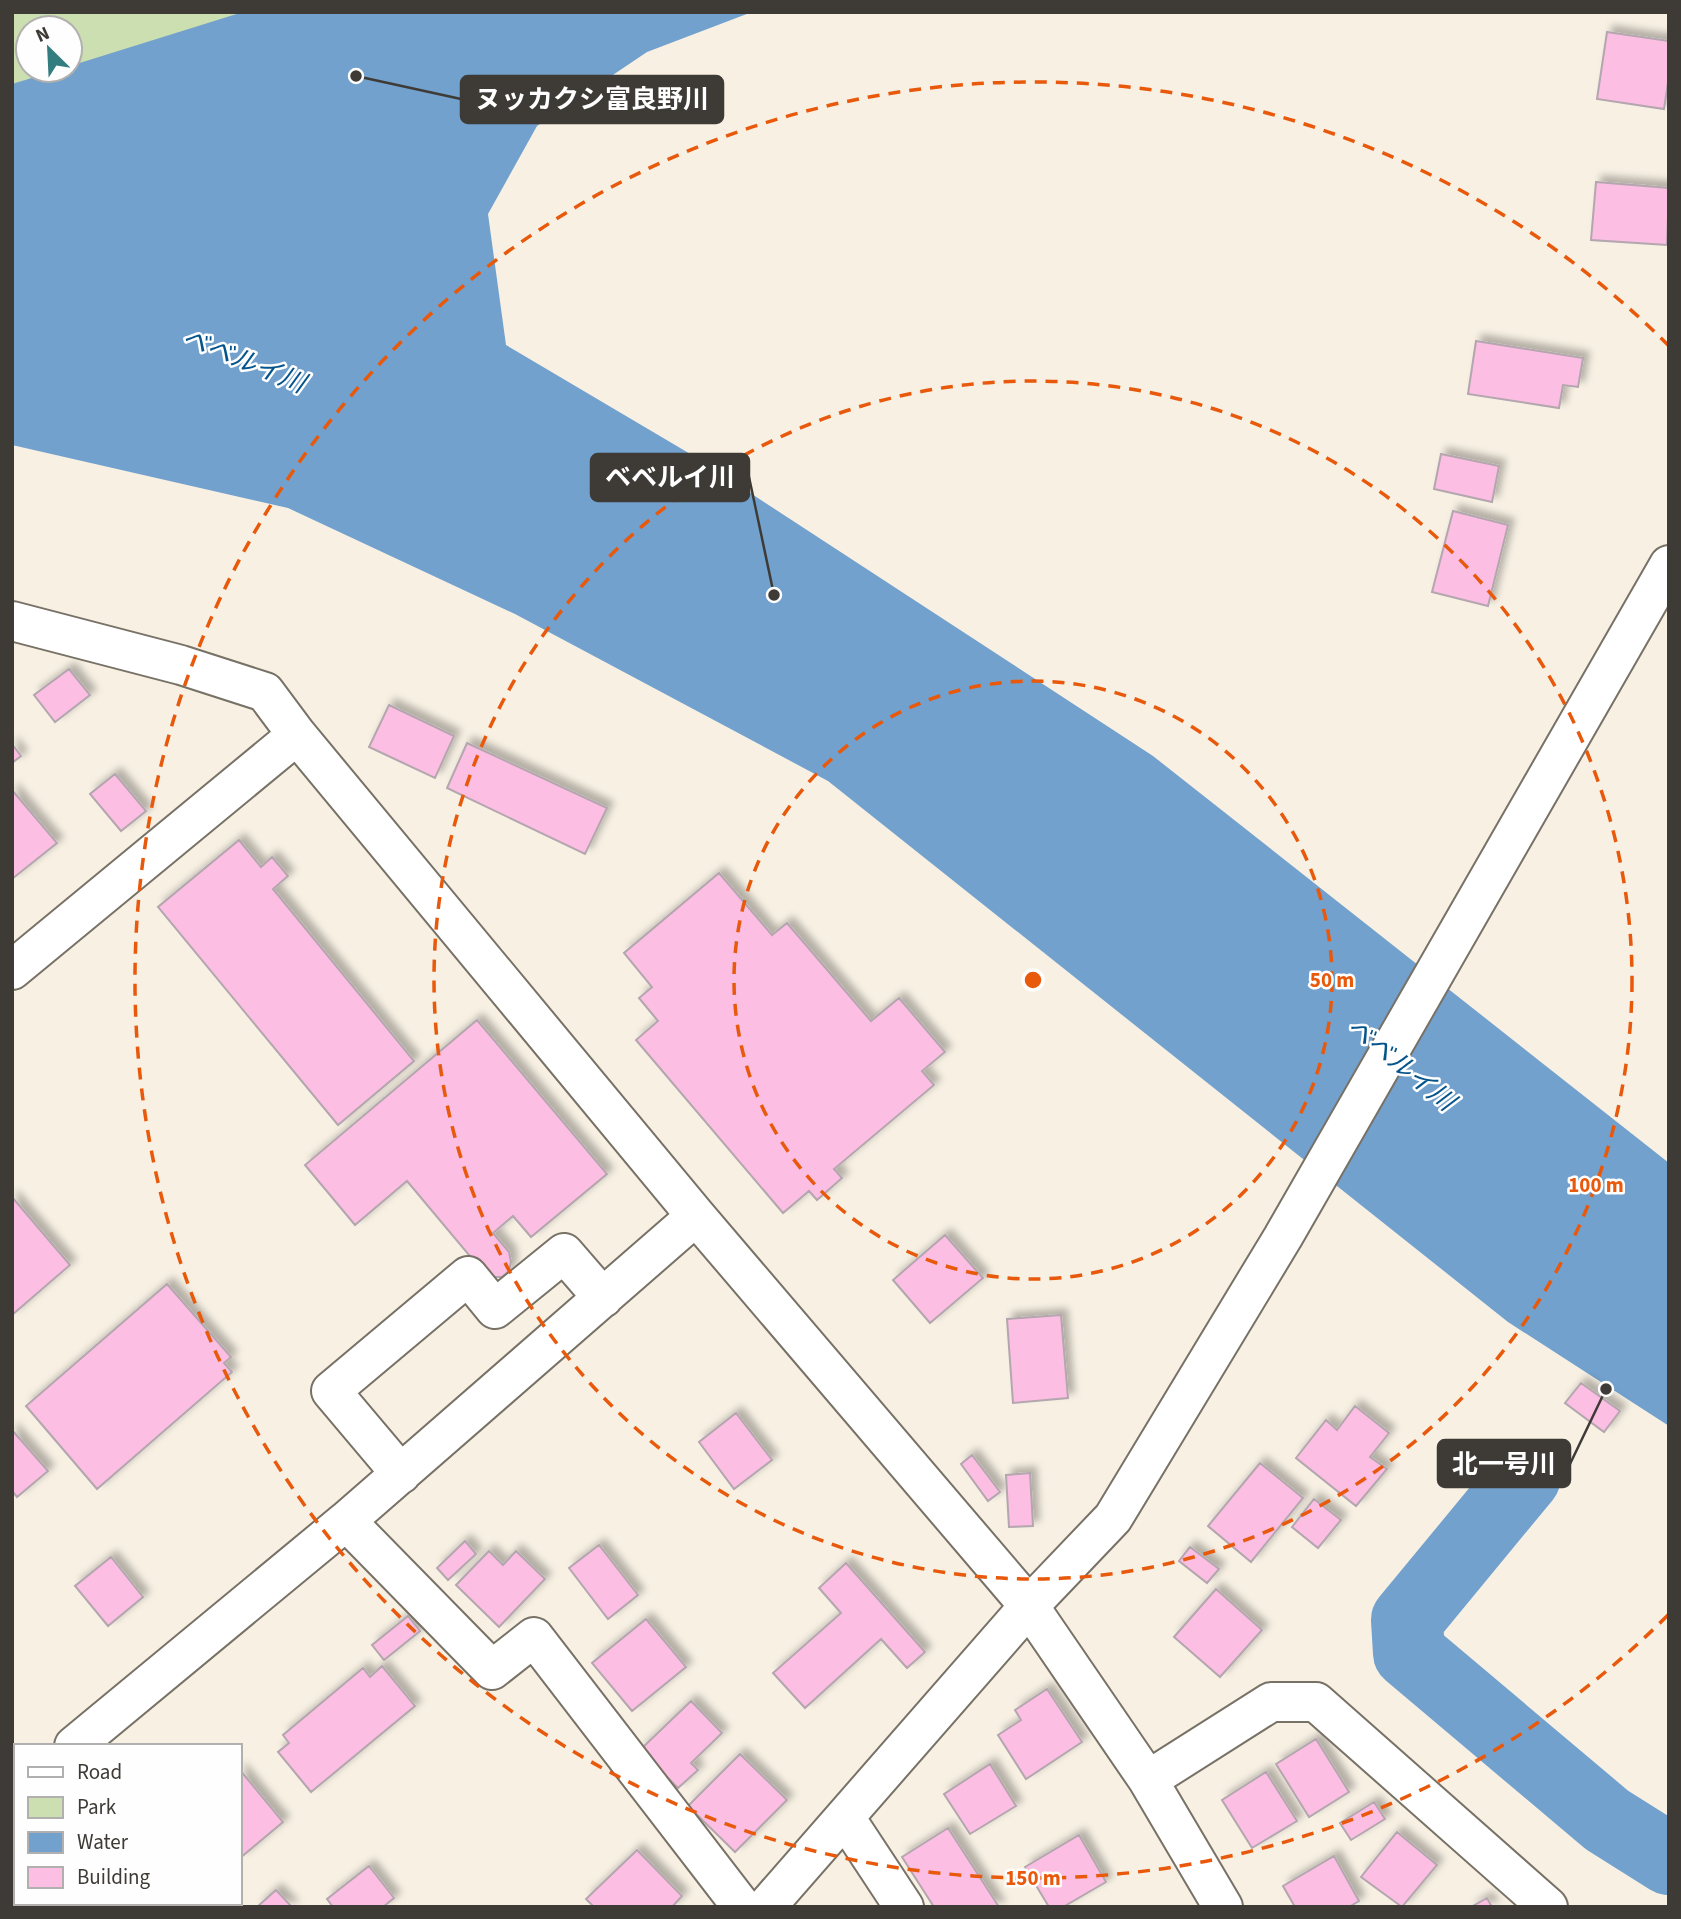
<svg xmlns="http://www.w3.org/2000/svg" width="1681" height="1919" font-family="'Source Sans 3','Noto Sans JP',sans-serif">
	<style>
		.green { fill: #ccdfb1; fill-rule: evenodd }
		.water { fill: #72a1ce }
		.lines { fill: none; stroke-linecap: round; stroke-linejoin: round }
		.river { stroke: #72a1ce; stroke-width: 72 }
		.building { fill: #fcbee2; stroke: #b4a6ae; stroke-width: 2; filter: url(#shadow) }
		.minor-casing { stroke: #777166; stroke-width: 42 }
		.minor { stroke: #fff; stroke-width: 38 }
		.ring { fill: none; stroke: #e8590c; stroke-width: 3.5; stroke-dasharray: 12 9 }
		.labels { text-anchor: middle; stroke-width: 5; stroke-linejoin: round; paint-order: stroke }
		.water-label { font-size: 26px; font-style: italic; fill: #04548b; stroke: #fefefe }
		.centre { fill: #e8590c; stroke: #fefefe; stroke-width: 3.5 }
		.ring-label { font-size: 21px; text-anchor: middle; font-weight: bold; fill: #e8590c; stroke: #fefefe; stroke-width: 5; stroke-linejoin: round; paint-order: stroke }
		.leader { fill: none; stroke: #3e3b36; stroke-width: 2.5 }
		.callout-dot { fill: #3e3b36; stroke: #fefefe; stroke-width: 2.5 }
		.callout { fill: #3e3b36; stroke: #3e3b36; stroke-width: 2.5 }
		.callout-label { font-size: 26px; text-anchor: middle; font-weight: bold; fill: #fff }
	</style>
	<defs>
		<filter id="shadow"><feDropShadow dx="6" dy="-6" stdDeviation="3.5" flood-color="#0004"/></filter>
	</defs>
	<rect width="100%" height="100%" fill="#f7f0e3"/>
	<path class="green" d="M 12,12 L 381,12 L 12,145 ZM 28,28 L 70,28 L 70,70 L 28,70 Z"/>
	<path class="water" d="M 243,12 L 752,12 L 647,52 L 537,126 L 488,214 L 506,345 L 692,455 L 1153,756 L 1669,1163 L 1669,1426 L 1508,1322 L 828,781 L 515,614 L 288,508 L 12,445 L 12,84 L 58,70 L 70,70 L 70,66 Z"/>
	<g class="lines">
		<path class="river" d="M 1525,1477 L 1407,1620 L 1409,1653 L 1607,1820 L 1669,1859"/>
	</g>
	<path class="building" d="M 1607,32 L 1669,41 L 1669,76 L 1664,109 L 1597,99 Z
		M 1596,182 L 1669,188 L 1667,245 L 1591,240 Z
		M 1476,341 L 1583,358 L 1578,387 L 1563,385 L 1559,408 L 1468,394 Z
		M 1441,454 L 1499,466 L 1492,502 L 1434,489 Z
		M 1453,511 L 1508,525 L 1488,606 L 1432,592 Z
		M 69,669 L 90,695 L 55,722 L 34,695 Z
		M 389,705 L 454,736 L 435,778 L 369,747 Z
		M 467,743 L 607,808 L 585,854 L 447,788 Z
		M 12,744 L 21,756 L 12,763 Z
		M 115,774 L 146,811 L 121,831 L 90,794 Z
		M 12,790 L 57,843 L 12,879 Z
		M 239,840 L 261,867 L 272,857 L 288,876 L 273,889 L 414,1061 L 338,1125 L 158,907 Z
		M 719,873 L 772,935 L 787,923 L 871,1021 L 899,998 L 945,1052 L 922,1071 L 934,1085 L 834,1169 L 842,1178 L 817,1200 L 809,1191 L 783,1213 L 636,1040 L 658,1021 L 639,998 L 652,987 L 624,953 Z
		M 477,1020 L 607,1174 L 531,1237 L 513,1216 L 493,1233 L 509,1252 L 511,1262 L 509,1271 L 502,1277 L 492,1277 L 484,1273 L 407,1181 L 355,1225 L 305,1165 Z
		M 12,1197 L 70,1265 L 12,1315 Z
		M 945,1235 L 983,1278 L 930,1323 L 893,1280 Z
		M 167,1284 L 231,1357 L 224,1363 L 232,1372 L 97,1489 L 26,1406 Z
		M 1061,1315 L 1068,1398 L 1013,1403 L 1007,1319 Z
		M 1581,1383 L 1620,1411 L 1604,1432 L 1565,1403 Z
		M 1355,1406 L 1389,1433 L 1370,1457 L 1387,1469 L 1356,1506 L 1296,1458 L 1326,1420 L 1337,1430 Z
		M 736,1413 L 772,1460 L 734,1489 L 699,1442 Z
		M 12,1430 L 48,1471 L 17,1497 L 12,1491 Z
		M 972,1455 L 1000,1492 L 988,1501 L 961,1464 Z
		M 1260,1463 L 1303,1498 L 1251,1562 L 1208,1526 Z
		M 1030,1473 L 1033,1526 L 1009,1527 L 1006,1475 Z
		M 1314,1499 L 1341,1520 L 1318,1548 L 1292,1527 Z
		M 465,1541 L 476,1554 L 448,1580 L 437,1568 Z
		M 599,1545 L 638,1595 L 608,1619 L 569,1568 Z
		M 1190,1547 L 1219,1569 L 1207,1583 L 1179,1561 Z
		M 489,1551 L 503,1565 L 516,1551 L 545,1579 L 499,1627 L 456,1585 Z
		M 111,1557 L 143,1597 L 108,1626 L 75,1586 Z
		M 846,1563 L 925,1652 L 907,1668 L 881,1639 L 805,1708 L 773,1673 L 841,1613 L 819,1588 Z
		M 1216,1589 L 1262,1630 L 1220,1677 L 1174,1637 Z
		M 408,1616 L 420,1631 L 384,1660 L 372,1645 Z
		M 646,1619 L 686,1667 L 632,1711 L 592,1663 Z
		M 382,1666 L 415,1706 L 311,1792 L 278,1752 L 289,1743 L 283,1735 L 363,1668 L 370,1677 Z
		M 1047,1689 L 1082,1742 L 1026,1779 L 998,1735 L 1021,1720 L 1015,1710 Z
		M 691,1701 L 722,1733 L 691,1763 L 698,1770 L 678,1788 L 640,1750 Z
		M 1316,1739 L 1349,1792 L 1309,1817 L 1276,1764 Z
		M 740,1754 L 787,1800 L 735,1852 L 688,1806 Z
		M 990,1764 L 1016,1806 L 970,1834 L 944,1794 Z
		M 240,1770 L 283,1822 L 240,1858 Z
		M 1266,1772 L 1297,1821 L 1252,1848 L 1222,1800 Z
		M 1374,1802 L 1385,1819 L 1351,1840 L 1340,1823 Z
		M 948,1828 L 999,1907 L 934,1907 L 902,1857 Z
		M 1397,1832 L 1437,1865 L 1402,1907 L 1361,1877 Z
		M 1079,1835 L 1106,1882 L 1063,1907 L 1049,1907 L 1025,1867 Z
		M 637,1850 L 682,1896 L 672,1907 L 594,1907 L 586,1899 Z
		M 1334,1856 L 1359,1901 L 1349,1907 L 1295,1907 L 1283,1886 Z
		M 369,1866 L 394,1898 L 383,1907 L 333,1907 L 327,1899 Z
		M 276,1890 L 292,1907 L 257,1907 Z
		M 1487,1898 L 1492,1907 L 1471,1907 Z"/>
	<g class="lines">
		<defs>
			<path id="minor" d="M 12,621 L 181,665 L 265,692 L 297,735 L 696,1216 L 1029,1606 L 1148,1780 L 1223,1907
				M 12,970 L 297,735
				M 401,1474 L 331,1391 L 468,1276 L 495,1309 L 564,1253 L 603,1298
				M 346,1521 L 492,1670 L 534,1637 L 742,1907
				M 74,1746 L 346,1521 L 696,1216
				M 1148,1780 L 1271,1702 L 1316,1702 L 1548,1907
				M 12,1797 L 16,1794
				M 846,1819 L 904,1907
				M 766,1907 L 1029,1606 L 1113,1518 L 1283,1237 L 1669,565"/>
		</defs>
		<use href="#minor" class="minor-casing"/>
		<use href="#minor" class="minor"/>
	</g>
	<g class="ring">
		<circle cx="1033" cy="980" r="299"/>
		<circle cx="1033" cy="980" r="599"/>
		<path d="M1668 1615A898 898 0 1 1 1668 345"/>
	</g>
	<g class="labels">
		<g class="water-label">
			<text transform="translate(244 360) rotate(22)" y="9">ベベルイ川</text>
			<text transform="translate(1401 1064) rotate(39)" y="9">ベベルイ川</text>
		</g>
	</g>
	<circle cx="1033" cy="980" r="10" class="centre"/>
	<g class="ring-label">
		<text x="1332" y="987">50 m</text>
		<text x="1596" y="1192">100 m</text>
		<text x="1033" y="1885">150 m</text>
	</g>
	<path class="leader" d="M356 76L461 99M774 595L749 477M1606 1389L1570 1464"/>
	<g class="callout-dot">
		<circle cx="356" cy="76" r="7"/>
		<circle cx="774" cy="595" r="7"/>
		<circle cx="1606" cy="1389" r="7"/>
	</g>
	<g class="callout">
		<rect x="461" y="76" width="262" height="47" rx="7"/>
		<rect x="591" y="454" width="158" height="47" rx="7"/>
		<rect x="1438" y="1440" width="132" height="47" rx="7"/>
	</g>
	<g class="callout-label">
		<text x="592" y="108">ヌッカクシ富良野川</text>
		<text x="670" y="486">ベベルイ川</text>
		<text x="1504" y="1473">北一号川</text>
	</g>
	<rect width="1681" height="1919" fill="none" stroke="#3e3b36" stroke-width="28"/>
	<rect x="14" y="1744" width="228" height="161" fill="#fefefe" stroke="#b1b0ae" stroke-width="2"/>
	<rect x="28" y="1767" width="35" height="10" fill="#ffffff" stroke="#b1b0ae" stroke-width="2"/>
	<text x="77" y="1779" font-size="21" fill="#3e3b36">Road</text>
	<rect x="28" y="1797" width="35" height="21" fill="#ccdfb1" stroke="#b1b0ae" stroke-width="2"/>
	<text x="77" y="1814" font-size="21" fill="#3e3b36">Park</text>
	<rect x="28" y="1832" width="35" height="21" fill="#72a1ce" stroke="#b1b0ae" stroke-width="2"/>
	<text x="77" y="1849" font-size="21" fill="#3e3b36">Water</text>
	<rect x="28" y="1867" width="35" height="21" fill="#fcbee2" stroke="#b1b0ae" stroke-width="2"/>
	<text x="77" y="1884" font-size="21" fill="#3e3b36">Building</text>
	<g transform="translate(49 49) rotate(336)"><circle r="33" fill="#fefefe" stroke="#b1b0ae" stroke-width="2"/>
	<path d="M0-5L12 26L0 18L-12 26Z" fill="#337c7f"/>
	<text y="-10" font-size="19" font-weight="bold" text-anchor="middle" fill="#3e3b36">N</text>
	</g>
</svg>
